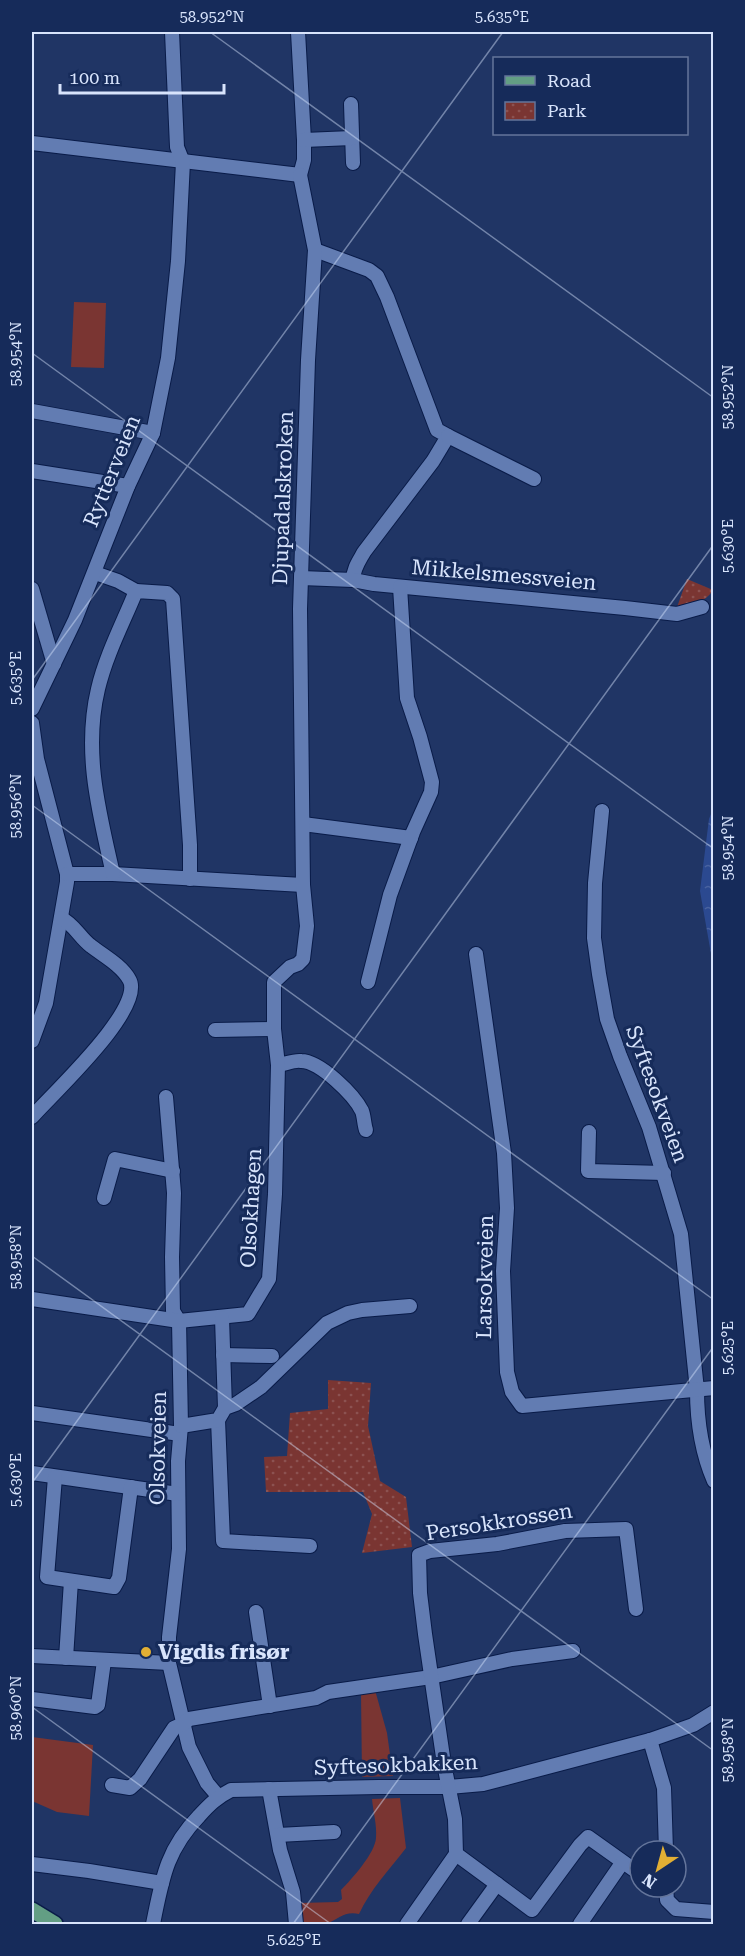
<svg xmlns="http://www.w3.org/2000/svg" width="745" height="1956" font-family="'Roboto Serif',serif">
  <defs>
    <pattern id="park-dots" width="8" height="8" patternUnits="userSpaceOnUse" patternTransform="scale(1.5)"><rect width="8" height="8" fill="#7a3532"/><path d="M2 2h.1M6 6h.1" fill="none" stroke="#8c5251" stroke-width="1.8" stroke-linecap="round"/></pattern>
    <pattern id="water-ripples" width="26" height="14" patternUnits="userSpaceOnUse" patternTransform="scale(1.5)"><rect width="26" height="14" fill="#2b4990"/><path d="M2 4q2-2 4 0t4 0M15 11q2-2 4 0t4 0" fill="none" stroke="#4963a0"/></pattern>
  </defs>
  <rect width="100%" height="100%" fill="#203565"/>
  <g fill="#7a3532">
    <path d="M 74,302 L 106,303 L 104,368 L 71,367 Z"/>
    <path d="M 375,1690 L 387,1733 L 393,1776 L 362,1777 L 361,1693 Z"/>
    <path d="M 32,1737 L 93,1745 L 89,1816 L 57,1812 L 32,1801 Z"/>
    <path d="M 400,1798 L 406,1848 C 389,1870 370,1890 359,1914 C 344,1911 339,1919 326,1924 C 320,1927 308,1924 301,1924 L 299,1903 L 338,1902 L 342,1899 L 341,1890 C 352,1879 375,1853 376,1838 C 377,1825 373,1811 372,1799 Z"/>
  </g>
  <g fill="url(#park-dots)">
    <path d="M 687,579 L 713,590 C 706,602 690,607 676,610 Z"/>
    <path d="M 328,1380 L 371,1383 L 368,1426 L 380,1481 L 406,1497 L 412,1547 L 362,1553 L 372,1514 L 363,1492 L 266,1492 L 264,1457 L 287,1456 L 290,1413 L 328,1409 Z"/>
  </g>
  <path fill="url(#water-ripples)" d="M 713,809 L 714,809 L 713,965 L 700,891 L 709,819 Z"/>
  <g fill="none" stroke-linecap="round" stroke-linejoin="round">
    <defs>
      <g id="minor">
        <path d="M 298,32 L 304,140 L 304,160 L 300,175"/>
        <path d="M 351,104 L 353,163"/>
        <path d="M 304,140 L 352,138"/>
        <path d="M 32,143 L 300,175"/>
        <path d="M 315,250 L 369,270 L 377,276 L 387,297 L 437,430 L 448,436 L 433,461 L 364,552 C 359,561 353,569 353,580"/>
        <path d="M 32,411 L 153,433"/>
        <path d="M 448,436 L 534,479"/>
        <path d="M 32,471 L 128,486"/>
        <path d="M 95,573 L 118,581 L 136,591"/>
        <path d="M 301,578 L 353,580 L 374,584 L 625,608 L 677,614 L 702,607"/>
        <path d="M 32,589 L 54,664"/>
        <path d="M 32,709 L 75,620 L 128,486 L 153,433 L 168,358 L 178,261 L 183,162 L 177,147 L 172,32"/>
        <path d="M 32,723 L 37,759 L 67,874 L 67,882 L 46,1003 L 32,1041"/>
        <path d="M 602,811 L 595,883 L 594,938 L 599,974 L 607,1019 L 620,1056 L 649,1127 L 681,1234 L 697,1390 C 697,1422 701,1451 714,1481"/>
        <path d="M 303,824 L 411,838"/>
        <path d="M 67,874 L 113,874 L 303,885"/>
        <path d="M 113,874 C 99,812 83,752 98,689 C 106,655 123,623 136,591 L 167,593 L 173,599 L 190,845 L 190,879"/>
        <path d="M 476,954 L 504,1153 L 507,1208 L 503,1271 L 507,1372 L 512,1392 L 522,1406 L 714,1388"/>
        <path d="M 368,982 L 390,895 L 413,832 L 431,792 L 432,782 L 420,737 L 407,698 L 400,587"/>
        <path d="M 215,1030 L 274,1029"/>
        <path d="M 278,1065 C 285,1064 294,1060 301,1061 C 320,1061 354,1095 362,1111 C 364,1116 364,1124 366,1130"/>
        <path d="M 166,1097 L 174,1193 L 172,1257 L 173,1311 L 179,1321 L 181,1426 L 178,1461 L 179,1549 L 169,1637 L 169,1663 L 189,1747 L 207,1783 L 218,1796"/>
        <path d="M 32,1117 C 51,1095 147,1007 129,979 C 121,965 104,956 91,946 C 80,938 74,924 61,918"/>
        <path d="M 589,1132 L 588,1171 L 664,1173"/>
        <path d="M 104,1198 L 115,1159 L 173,1171"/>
        <path d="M 32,1299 L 179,1321 L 248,1314 L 269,1279 L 275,1194 L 278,1065 L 274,1029 L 274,982 L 290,967 L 298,964 L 303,959 L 307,926 L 303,885 L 300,609 L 308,360 L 315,250 L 300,175"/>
        <path d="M 222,1318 L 225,1408"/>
        <path d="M 223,1355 L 272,1356"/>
        <path d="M 32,1413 L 180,1434"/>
        <path d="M 218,1420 L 223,1541 L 310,1546"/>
        <path d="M 181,1426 L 218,1420 L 225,1408 L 236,1404 L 261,1387 L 327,1323 L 348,1313 L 362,1310 L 410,1306"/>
        <path d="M 32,1473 L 178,1494"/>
        <path d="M 55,1477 L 47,1577 L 114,1587 L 119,1578 L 131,1487"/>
        <path d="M 256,1612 L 270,1706"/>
        <path d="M 32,1656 L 169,1663"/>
        <path d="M 66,1658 L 71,1581"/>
        <path d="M 32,1699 L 95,1707 L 98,1705 L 104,1661"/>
        <path d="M 650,1740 L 664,1788 L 666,1851"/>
        <path d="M 112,1785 L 130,1788 L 140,1779 L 174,1728 L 183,1724 L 189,1719 L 316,1698 L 328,1692 L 431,1677 L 512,1659 L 573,1651"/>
        <path d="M 269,1789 L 280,1850 L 293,1892 L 296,1924"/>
        <path d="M 278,1835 L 334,1832"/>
        <path d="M 456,1854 L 532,1910 L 580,1845 L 588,1837 L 640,1874"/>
        <path d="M 32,1864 L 89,1871 L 162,1883"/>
        <path d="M 666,1887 L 667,1900 L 676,1909 L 714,1912"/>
        <path d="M 153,1924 C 162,1880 166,1850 199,1816 C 209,1805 217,1797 231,1790 L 378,1787 L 449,1787 L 483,1784 L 650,1740 L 693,1725 L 714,1712"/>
        <path d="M 407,1924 L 456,1854 L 455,1819 L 444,1764 L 425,1634 L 420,1593 L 419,1555 L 430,1551 L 497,1544 L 565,1531 L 626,1529 L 636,1609"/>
        <path d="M 468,1924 L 497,1884"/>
        <path d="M 580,1924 L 622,1863"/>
      </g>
      <path id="major" d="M 32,1910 L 55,1924"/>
    </defs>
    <use href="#minor" stroke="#091b48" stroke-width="16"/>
    <use href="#major" stroke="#091b48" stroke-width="18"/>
    <use href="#minor" stroke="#627cb2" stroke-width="14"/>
    <use href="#major" stroke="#639e84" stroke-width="15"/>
  </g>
  <path fill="none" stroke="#d8e4fc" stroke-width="1.5" stroke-opacity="0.45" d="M 210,32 L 714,398M 32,353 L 714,849M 32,680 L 503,32M 32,805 L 714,1300M 32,1256 L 714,1751M 32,1483 L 714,544M 32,1707 L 331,1924M 293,1924 L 714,1346"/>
  <circle fill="#e2af34" stroke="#162b5a" stroke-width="2" cx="146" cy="1652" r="6"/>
  <g text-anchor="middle" stroke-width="6" stroke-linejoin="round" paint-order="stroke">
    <g font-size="21" fill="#d8e4fc" stroke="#162b5a">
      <text transform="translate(112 471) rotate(-68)" y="7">Rytterveien</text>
      <text transform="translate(283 498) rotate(-88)" y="7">Djupadalskroken</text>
      <text transform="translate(504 575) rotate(5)" y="7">Mikkelsmessveien</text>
      <text transform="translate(657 1094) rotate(70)" y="7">Syftesokveien</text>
      <text transform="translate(251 1208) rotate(-87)" y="7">Olsokhagen</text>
      <text transform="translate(485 1277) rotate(-89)" y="7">Larsokveien</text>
      <text transform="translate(158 1448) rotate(-89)" y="7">Olsokveien</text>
      <text transform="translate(499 1522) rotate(-9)" y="7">Persokkrossen</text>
      <text transform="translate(396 1765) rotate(-2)" y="7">Syftesokbakken</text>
    </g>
    <g font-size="21" font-weight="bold" fill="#d8e4fc" stroke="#162b5a" text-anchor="start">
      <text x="158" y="1659">Vigdis frisør</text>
    </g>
  </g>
  <rect width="745" height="1956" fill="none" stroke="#162b5a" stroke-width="66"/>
  <rect x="493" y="57" width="195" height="78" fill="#162b5a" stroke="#64759b" stroke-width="1.5"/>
  <rect x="505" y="76" width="30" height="9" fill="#639e84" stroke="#64759b" stroke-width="1.5"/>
  <text x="547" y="87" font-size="18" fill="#d8e4fc">Road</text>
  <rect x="505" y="102" width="30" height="18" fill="url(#park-dots)" stroke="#64759b" stroke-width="1.5"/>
  <text x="547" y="117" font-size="18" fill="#d8e4fc">Park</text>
  <g transform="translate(658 1869) rotate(216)"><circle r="28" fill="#162b5a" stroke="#64759b" stroke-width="1.5"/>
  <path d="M0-4.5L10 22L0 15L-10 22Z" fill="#e2af34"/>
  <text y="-9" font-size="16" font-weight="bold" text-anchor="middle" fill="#d8e4fc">N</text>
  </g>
  <path d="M60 84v9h164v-9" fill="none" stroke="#d8e4fc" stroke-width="3"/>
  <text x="69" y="84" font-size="18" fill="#d8e4fc" stroke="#162b5a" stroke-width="4.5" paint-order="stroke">100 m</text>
  <rect x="33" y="33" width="679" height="1890" fill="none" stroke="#d8e4fc" stroke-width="2"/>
  <g font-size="15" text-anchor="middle" fill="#d8e4fc">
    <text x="212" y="22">58.952°N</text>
    <text x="502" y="22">5.635°E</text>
    <text transform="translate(16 354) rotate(-90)" y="5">58.954°N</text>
    <text transform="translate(728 397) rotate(-90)" y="5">58.952°N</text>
    <text transform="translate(728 546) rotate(-90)" y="5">5.630°E</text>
    <text transform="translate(16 678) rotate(-90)" y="5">5.635°E</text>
    <text transform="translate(16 806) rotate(-90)" y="5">58.956°N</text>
    <text transform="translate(728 848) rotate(-90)" y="5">58.954°N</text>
    <text transform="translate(16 1257) rotate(-90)" y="5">58.958°N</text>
    <text transform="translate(728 1348) rotate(-90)" y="5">5.625°E</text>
    <text transform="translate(16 1480) rotate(-90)" y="5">5.630°E</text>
    <text transform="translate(16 1708) rotate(-90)" y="5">58.960°N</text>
    <text transform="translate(728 1750) rotate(-90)" y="5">58.958°N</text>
    <text x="294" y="1945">5.625°E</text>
  </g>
</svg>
